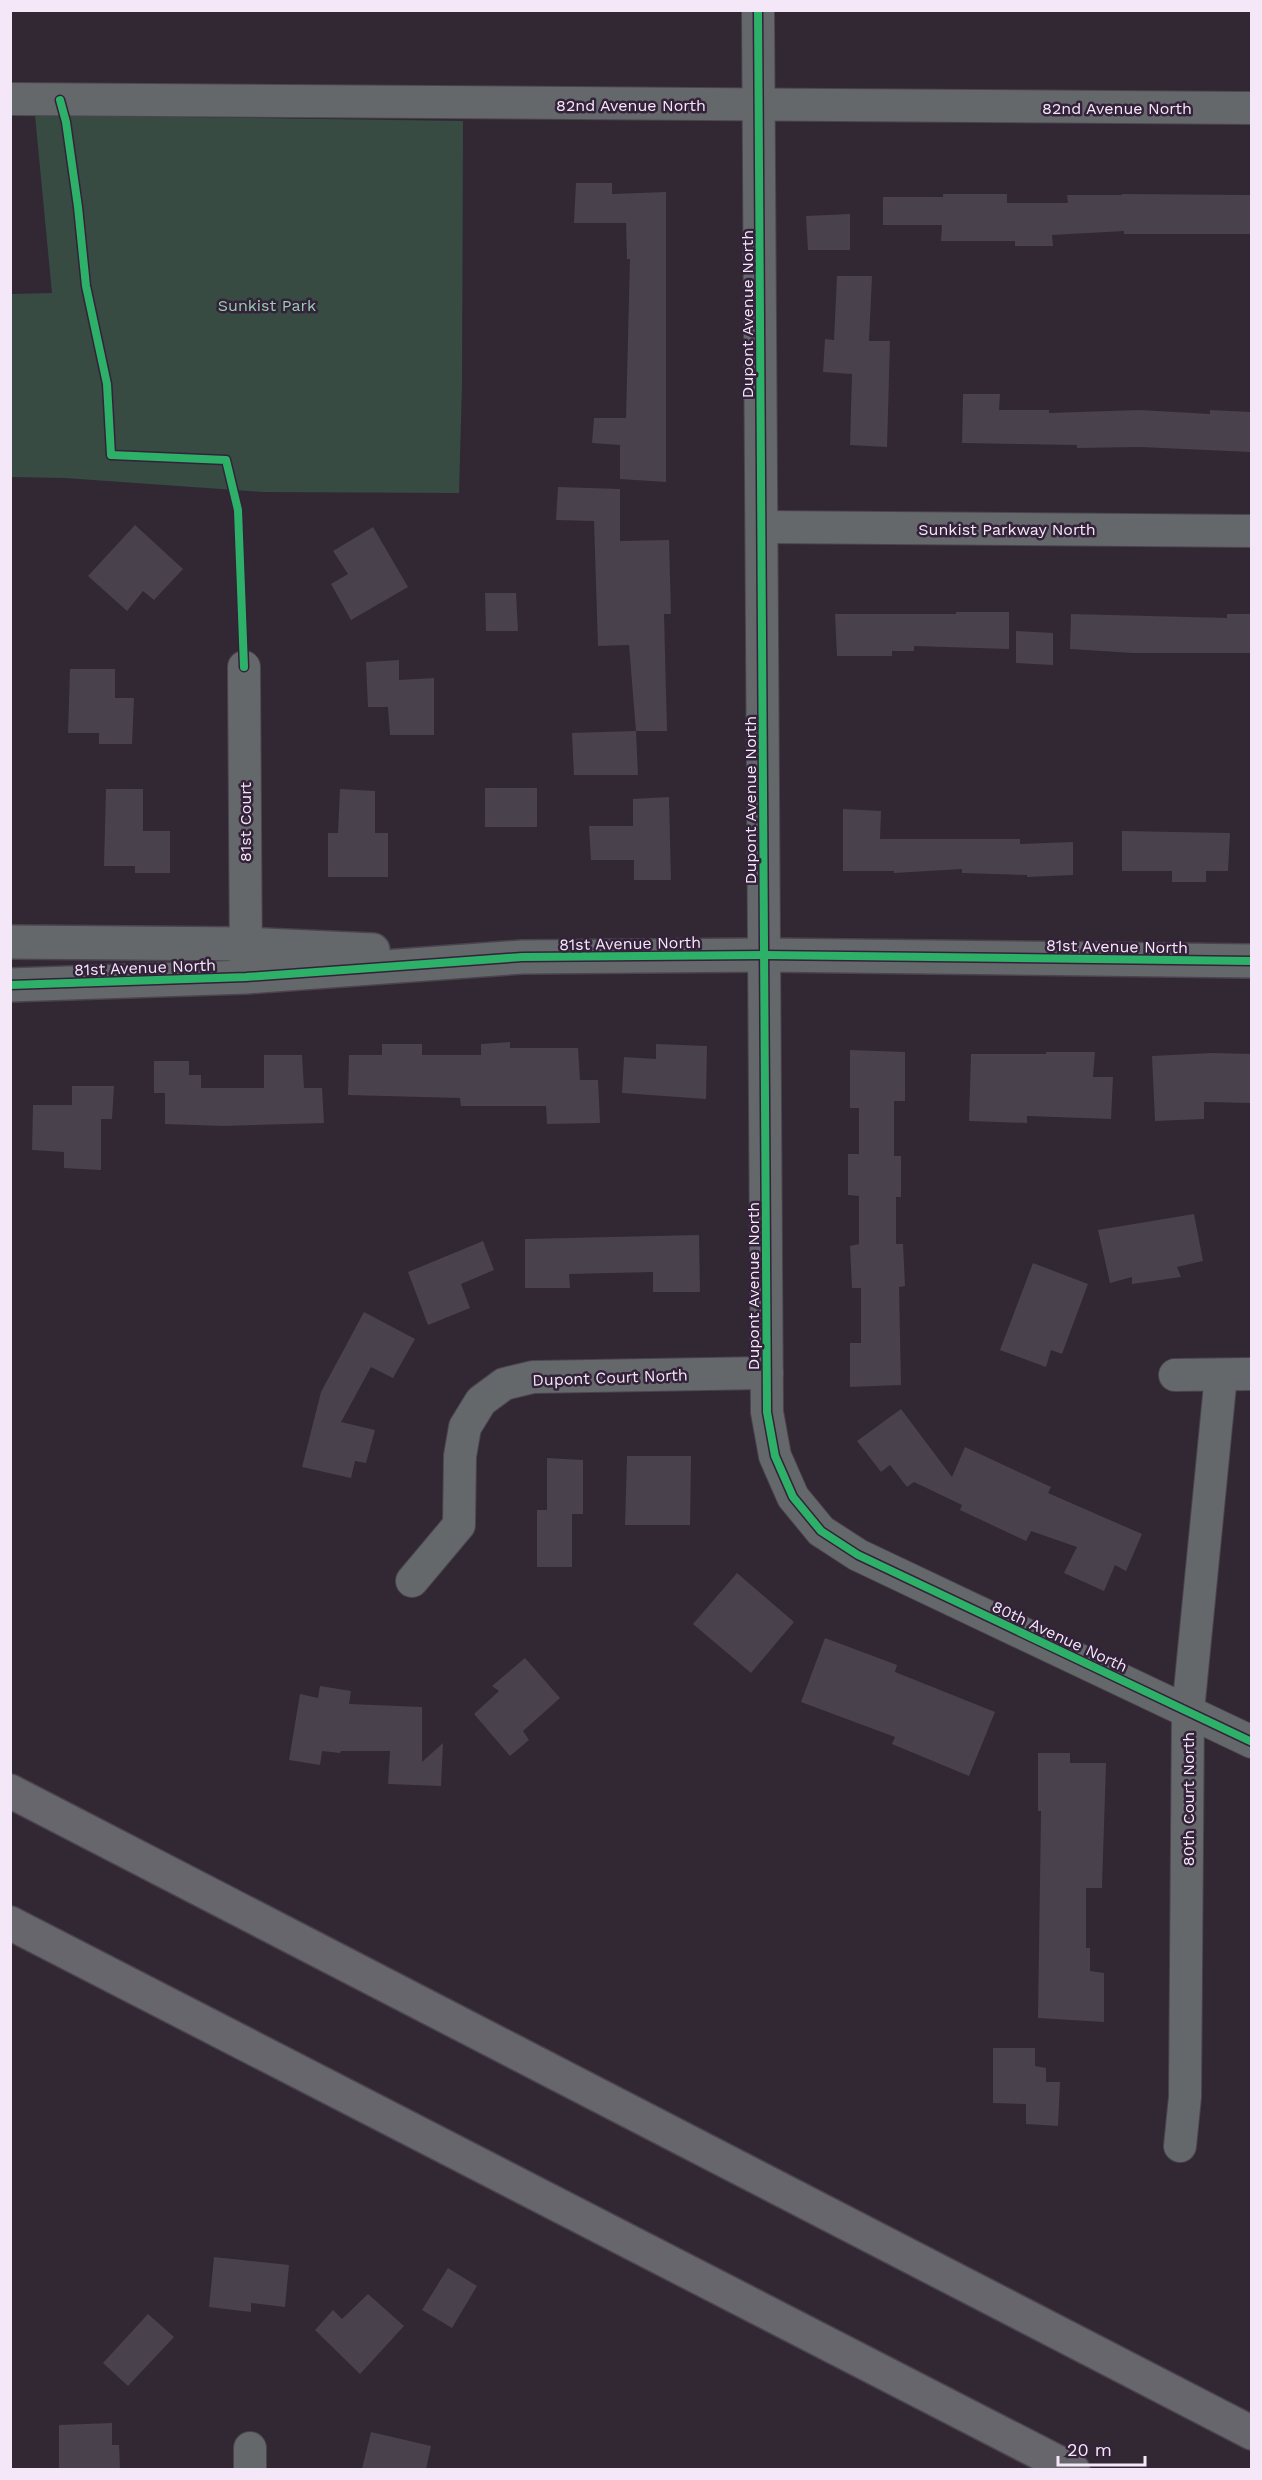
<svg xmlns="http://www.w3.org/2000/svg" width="1262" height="2480" font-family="'Work Sans',sans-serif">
  <rect width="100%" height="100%" fill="#312834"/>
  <path fill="#374b42" d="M 35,115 L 463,121 L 462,384 L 459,493 L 263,492 L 65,478 L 11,477 L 11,294 L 52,293 Z"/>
  <g fill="#49414b">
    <path d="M 576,183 L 612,183 L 612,194 L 666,192 L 666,482 L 620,479 L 620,445 L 592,443 L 594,418 L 626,418 L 630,259 L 627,259 L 626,223 L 574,223 Z"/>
    <path d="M 943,194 L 1007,194 L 1007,203 L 1068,203 L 1067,195 L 1122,195 L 1122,194 L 1251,195 L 1251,234 L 1124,234 L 1124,231 L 1052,235 L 1053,246 L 1015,246 L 1015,241 L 941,241 L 942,225 L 883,225 L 883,197 L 943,197 Z"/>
    <path d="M 850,214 L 850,250 L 808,250 L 806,216 Z"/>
    <path d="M 837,276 L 872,276 L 869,341 L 890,341 L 887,447 L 850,445 L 852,374 L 823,372 L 825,339 L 834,340 Z"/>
    <path d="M 963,394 L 1000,394 L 999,410 L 1049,410 L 1049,413 L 1140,410 L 1210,414 L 1210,410 L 1251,412 L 1251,452 L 1140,447 L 1077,448 L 1077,445 L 962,443 Z"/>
    <path d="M 558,487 L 620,489 L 620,541 L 669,540 L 671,614 L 664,614 L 667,731 L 636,731 L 629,645 L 598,646 L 594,521 L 556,520 Z"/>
    <path d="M 135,525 L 183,569 L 154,600 L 143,591 L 127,611 L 88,576 Z"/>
    <path d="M 373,527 L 408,587 L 351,620 L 331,584 L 348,574 L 333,551 Z"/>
    <path d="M 485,593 L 516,593 L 518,631 L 486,631 Z"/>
    <path d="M 956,612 L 1009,612 L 1009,649 L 914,646 L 914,651 L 892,651 L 892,656 L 837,656 L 835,614 L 956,614 Z"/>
    <path d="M 1071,614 L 1227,618 L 1227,614 L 1251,614 L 1251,653 L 1133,653 L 1070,649 Z"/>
    <path d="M 1016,631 L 1053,633 L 1053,665 L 1016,663 Z"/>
    <path d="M 399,660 L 399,680 L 434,678 L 434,735 L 390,735 L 388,707 L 368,707 L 366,662 Z"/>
    <path d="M 70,669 L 115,669 L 115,698 L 134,698 L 132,744 L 99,744 L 99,733 L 68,733 Z"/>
    <path d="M 636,731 L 638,775 L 574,775 L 572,733 Z"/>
    <rect x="485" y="788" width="52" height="39"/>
    <path d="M 106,789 L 143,789 L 143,831 L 170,831 L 170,873 L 135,873 L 135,866 L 104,866 Z"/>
    <path d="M 340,789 L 375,791 L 375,833 L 388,833 L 388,877 L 328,877 L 328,833 L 338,833 Z"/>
    <path d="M 669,797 L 671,880 L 634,880 L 634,860 L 591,860 L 589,826 L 633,826 L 633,799 Z"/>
    <path d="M 843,809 L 881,811 L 880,839 L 1020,839 L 1020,844 L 1073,842 L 1073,875 L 1027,877 L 1027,875 L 962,873 L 962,869 L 894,873 L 894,871 L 843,871 Z"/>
    <path d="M 1122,831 L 1230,833 L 1228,871 L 1206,871 L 1206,882 L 1172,882 L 1172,871 L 1122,871 Z"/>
    <path d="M 510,1042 L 510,1048 L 578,1048 L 580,1080 L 598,1080 L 600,1123 L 547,1124 L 546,1106 L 461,1106 L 460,1098 L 348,1095 L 349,1055 L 382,1055 L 382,1044 L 422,1044 L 422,1055 L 481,1055 L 481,1044 Z"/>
    <path d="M 656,1044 L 707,1046 L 706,1099 L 622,1093 L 624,1057 L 656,1059 Z"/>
    <path d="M 850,1050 L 905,1052 L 905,1101 L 894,1101 L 894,1156 L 901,1156 L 901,1197 L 896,1197 L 896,1244 L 903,1244 L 905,1286 L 899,1287 L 901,1385 L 850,1387 L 850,1343 L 861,1343 L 861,1288 L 852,1288 L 850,1246 L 859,1244 L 859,1196 L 848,1195 L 848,1154 L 859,1154 L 859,1108 L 850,1108 Z"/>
    <path d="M 1046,1052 L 1095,1052 L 1093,1077 L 1113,1077 L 1111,1119 L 1027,1116 L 1027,1123 L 969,1121 L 971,1054 L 1046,1054 Z"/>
    <path d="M 1213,1053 L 1251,1054 L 1251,1103 L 1204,1102 L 1204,1119 L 1155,1121 L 1152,1056 Z"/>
    <path d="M 264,1055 L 302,1055 L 304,1088 L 322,1088 L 324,1123 L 223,1126 L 165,1124 L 165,1093 L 154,1093 L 154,1061 L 189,1061 L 189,1075 L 201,1075 L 201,1088 L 264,1088 Z"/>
    <path d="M 72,1086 L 114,1086 L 112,1119 L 101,1119 L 101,1170 L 64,1168 L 64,1152 L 32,1150 L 33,1105 L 72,1105 Z"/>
    <path d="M 1194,1214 L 1203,1261 L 1177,1267 L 1181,1277 L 1132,1284 L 1132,1277 L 1110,1283 L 1098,1230 Z"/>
    <path d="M 699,1235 L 700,1292 L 653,1292 L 653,1272 L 569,1274 L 570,1288 L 525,1288 L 525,1239 Z"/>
    <path d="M 483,1241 L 494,1270 L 461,1284 L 470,1308 L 428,1325 L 408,1272 Z"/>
    <path d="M 1033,1263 L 1088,1284 L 1062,1354 L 1051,1350 L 1046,1367 L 1000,1350 Z"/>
    <path d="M 364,1312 L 415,1339 L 393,1378 L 371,1367 L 341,1422 L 375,1430 L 366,1463 L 355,1461 L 351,1478 L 302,1467 L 321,1392 Z"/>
    <path d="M 901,1409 L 952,1477 L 965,1447 L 1051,1487 L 1048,1493 L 1142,1534 L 1126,1571 L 1115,1565 L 1104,1591 L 1064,1573 L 1077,1547 L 1031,1531 L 1026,1541 L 960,1510 L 962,1505 L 914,1482 L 907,1487 L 890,1465 L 881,1472 L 857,1441 Z"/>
    <path d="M 627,1456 L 691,1456 L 690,1525 L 625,1525 Z"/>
    <path d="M 547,1458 L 583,1460 L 583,1514 L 572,1514 L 572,1567 L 537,1567 L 537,1510 L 547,1510 Z"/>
    <path d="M 737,1573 L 794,1622 L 751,1673 L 693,1624 Z"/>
    <path d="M 825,1638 L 897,1665 L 895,1672 L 995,1712 L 969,1776 L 892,1744 L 895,1737 L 801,1702 Z"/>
    <path d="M 525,1658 L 560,1698 L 523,1731 L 529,1740 L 510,1756 L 474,1714 L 499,1691 L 492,1686 Z"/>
    <path d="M 320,1686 L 351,1691 L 349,1704 L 422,1707 L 422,1762 L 443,1743 L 441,1786 L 388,1784 L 390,1751 L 341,1751 L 340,1753 L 322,1751 L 320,1765 L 289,1760 L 300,1694 L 318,1698 Z"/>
    <path d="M 1038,1753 L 1070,1753 L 1070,1763 L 1106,1763 L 1102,1888 L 1086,1888 L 1086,1948 L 1090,1948 L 1090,1971 L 1104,1973 L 1104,2022 L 1038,2018 L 1041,1811 L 1038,1811 Z"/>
    <path d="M 993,2048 L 1035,2048 L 1035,2066 L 1046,2068 L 1046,2082 L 1060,2082 L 1058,2126 L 1026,2124 L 1026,2104 L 993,2103 Z"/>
    <path d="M 214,2257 L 289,2265 L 285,2307 L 251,2303 L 251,2312 L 209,2307 Z"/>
    <path d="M 448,2268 L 477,2286 L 452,2328 L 422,2310 Z"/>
    <path d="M 368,2294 L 404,2326 L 360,2374 L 315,2330 L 333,2310 L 342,2319 Z"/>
    <path d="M 148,2314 L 174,2337 L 128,2386 L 103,2363 Z"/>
    <path d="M 112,2423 L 112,2445 L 119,2445 L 120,2469 L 59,2469 L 59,2425 Z"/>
    <path d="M 371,2432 L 431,2446 L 426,2469 L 362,2469 Z"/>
  </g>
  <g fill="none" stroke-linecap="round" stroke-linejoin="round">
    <defs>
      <g id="minor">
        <path d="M 758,10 L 767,1412 L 775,1456 L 793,1497 L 821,1531 L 858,1555 L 1252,1742"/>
        <path d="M 10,99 L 1252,108"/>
        <path d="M 762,527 L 1252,531"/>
        <path d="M 244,667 L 246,970"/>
        <path d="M 1175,1375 L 1252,1374"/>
        <path d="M 412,1581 L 459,1525 L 460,1456 L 465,1427 L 481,1401 L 504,1384 L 533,1377 L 767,1373"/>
        <path d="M 1180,2146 L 1185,2097 L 1188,1711 L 1221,1375"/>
        <path d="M 250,2448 L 250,2470"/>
      </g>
      <g id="tertiary">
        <path d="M 10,942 L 245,944 L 373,950"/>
        <path d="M 10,985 L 246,977 L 522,957 L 764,955 L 1252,961"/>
      </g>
      <g id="trunk">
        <path d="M 10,1791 L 1252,2433"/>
        <path d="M 10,1923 L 1073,2470"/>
      </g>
    </defs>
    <use href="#minor" stroke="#4b444f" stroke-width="34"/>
    <use href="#tertiary" stroke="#4b444f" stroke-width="36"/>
    <use href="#trunk" stroke="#4b444f" stroke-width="36"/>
    <use href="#minor" stroke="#65686b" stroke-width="32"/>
    <use href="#tertiary" stroke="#65686b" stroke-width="33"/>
    <use href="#trunk" stroke="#66666c" stroke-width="33"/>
    <defs>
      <g id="cycleway">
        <path d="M 758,10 L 767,1412 L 775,1456 L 793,1497 L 821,1531 L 858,1555 L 1252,1742"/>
        <path d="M 60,100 L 66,122 L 78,207 L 86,286 L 107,384 L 111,455 L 226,460 L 238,510 L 244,667"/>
        <path d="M 10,985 L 246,977 L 522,957 L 764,955 L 1252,961"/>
      </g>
    </defs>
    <use href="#cycleway" stroke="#34223a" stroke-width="11"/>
    <use href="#cycleway" stroke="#2db169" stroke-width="8"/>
  </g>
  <g text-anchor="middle" stroke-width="5" stroke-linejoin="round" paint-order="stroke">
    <g font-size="16" fill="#f4e8f8" stroke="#34223a">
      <text x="631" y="111">82nd Avenue North</text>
      <text x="1117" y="114">82nd Avenue North</text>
      <text transform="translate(747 314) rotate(-90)" y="6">Dupont Avenue North</text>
      <text x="1007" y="535">Sunkist Parkway North</text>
      <text transform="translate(750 800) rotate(-90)" y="6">Dupont Avenue North</text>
      <text transform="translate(245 822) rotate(-90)" y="6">81st Court</text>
      <text transform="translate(630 943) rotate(-1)" y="6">81st Avenue North</text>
      <text transform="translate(1117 946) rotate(1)" y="6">81st Avenue North</text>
      <text transform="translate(145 967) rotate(-2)" y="6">81st Avenue North</text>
      <text transform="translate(753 1286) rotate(-90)" y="6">Dupont Avenue North</text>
      <text transform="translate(610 1377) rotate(-2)" y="6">Dupont Court North</text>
      <text transform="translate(1060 1636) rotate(25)" y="6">80th Avenue North</text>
      <text transform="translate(1188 1799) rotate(-90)" y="6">80th Court North</text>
    </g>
    <g font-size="16" fill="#96cfb1" stroke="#34223a">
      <text x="267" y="311">Sunkist Park</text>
    </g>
  </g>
  <rect width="1262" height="2480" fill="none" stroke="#f4e8f8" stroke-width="24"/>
  <path d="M1058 2456v9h87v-9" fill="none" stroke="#f4e8f8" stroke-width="3"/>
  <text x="1067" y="2456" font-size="18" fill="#f4e8f8" stroke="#34223a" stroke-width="4.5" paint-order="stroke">20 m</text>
</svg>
